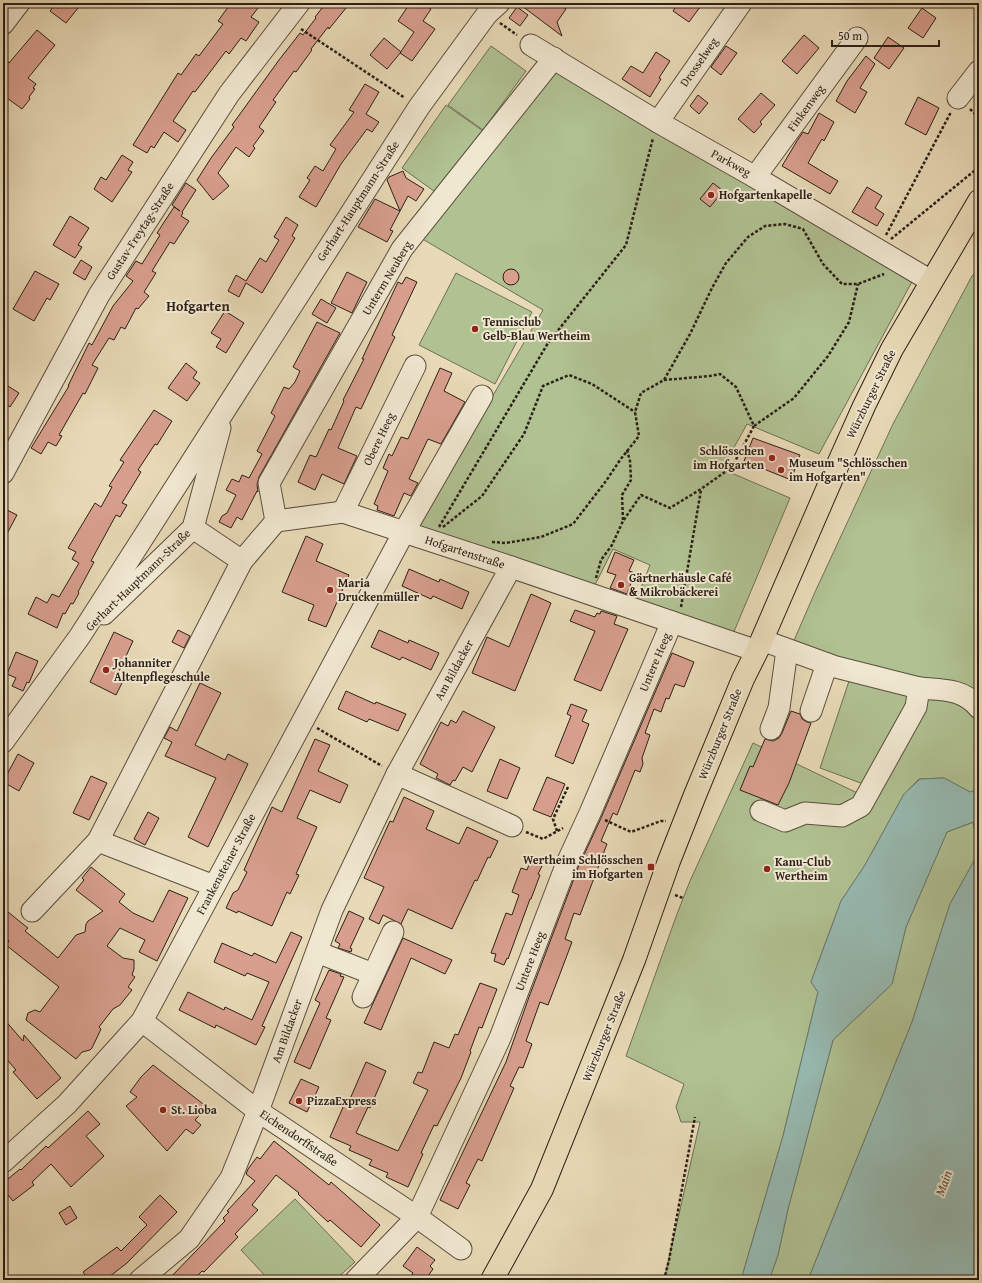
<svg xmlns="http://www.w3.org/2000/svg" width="982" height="1283" font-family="'Gentium Book Plus',serif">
  <rect width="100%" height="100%" fill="#e8dab7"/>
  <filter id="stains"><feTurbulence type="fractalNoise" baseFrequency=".005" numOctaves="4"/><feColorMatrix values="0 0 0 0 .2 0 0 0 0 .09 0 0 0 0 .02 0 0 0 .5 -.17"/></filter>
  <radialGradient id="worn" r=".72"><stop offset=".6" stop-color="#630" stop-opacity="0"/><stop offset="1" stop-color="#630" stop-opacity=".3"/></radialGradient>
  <g fill="#b0c192" stroke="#6e7054">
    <path d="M 491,46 L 526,71 L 483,130 L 448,105 Z"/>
    <path d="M 554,58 L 914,278 L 819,454 L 747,424 L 722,469 L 790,498 L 733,634 L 635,603 L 650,565 L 613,549 L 595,585 L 410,527 L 495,392 L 543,310 L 414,234 Z"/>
    <path d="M 446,105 L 483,131 L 438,194 L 402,168 Z"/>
    <path d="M 979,269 L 979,789 L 970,792 L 944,778 L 919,779 L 904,794 L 865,865 L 841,901 L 811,982 L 818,992 L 783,1136 L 741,1280 L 664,1280 L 700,1122 L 681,1122 L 676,1107 L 684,1084 L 626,1056 L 677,914 L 690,881 L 753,743 L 872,800 L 877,789 L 820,768 L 854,666 L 792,645 L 815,592 L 893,424 L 972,276 Z"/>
    <path d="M 456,273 L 532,312 L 495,384 L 419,345 Z"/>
    <path d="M 974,822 L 979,852 L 950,904 L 912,1022 L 808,1280 L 769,1280 L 778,1255 L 788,1209 L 833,1040 L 892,984 L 906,927 L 947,832 Z"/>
    <path d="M 295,1199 L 355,1262 L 335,1280 L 269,1280 L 241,1250 Z"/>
  </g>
  <path fill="#97bab1" stroke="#6c7c73" d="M 944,778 L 970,792 L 979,789 L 979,1280 L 808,1280 L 912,1022 L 950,904 L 979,852 L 973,822 L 947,832 L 906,927 L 892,984 L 833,1040 L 788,1209 L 778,1255 L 769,1280 L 741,1280 L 783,1136 L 818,992 L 811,982 L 841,901 L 865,865 L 904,794 L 920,779 Z"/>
  <g fill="#d89f8e" stroke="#2c1f17">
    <path d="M 56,3 L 82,3 L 66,23 L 50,11 Z"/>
    <path d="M 231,3 L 251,3 L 258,8 L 251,17 L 259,22 L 246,41 L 241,38 L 229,54 L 226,51 L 195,92 L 193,91 L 173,121 L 186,130 L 178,142 L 164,132 L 154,148 L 151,146 L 147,153 L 133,145 L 178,73 L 181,75 L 196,54 L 199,56 L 223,24 L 218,21 Z"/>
    <path d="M 326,3 L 350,3 L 329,29 L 328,27 L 311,49 L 312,50 L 296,72 L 294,71 L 273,100 L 276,102 L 259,127 L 264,131 L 253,146 L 255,148 L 249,157 L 236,147 L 218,173 L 229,186 L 213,200 L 197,180 L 211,158 L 234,127 L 232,125 L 279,60 L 300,33 L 303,35 L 316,18 L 315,17 Z"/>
    <path d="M 410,3 L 423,3 L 431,9 L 423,21 L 435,29 L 412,61 L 400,53 L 414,32 L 398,21 Z"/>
    <path d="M 518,3 L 558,3 L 566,9 L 557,22 L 562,36 Z"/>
    <path d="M 678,3 L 703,3 L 689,22 L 673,11 Z"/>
    <path d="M 517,7 L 528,15 L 520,26 L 509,18 Z"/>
    <path d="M 922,8 L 936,18 L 923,38 L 908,28 Z"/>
    <path d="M 37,30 L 55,45 L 28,78 L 36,84 L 33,88 L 35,89 L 29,97 L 30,99 L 22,109 L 3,95 L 3,86 L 8,81 L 3,77 L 3,58 L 9,63 Z"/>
    <path d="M 804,35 L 819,48 L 797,74 L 782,61 Z"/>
    <path d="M 888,37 L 904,48 L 889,69 L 874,58 Z"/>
    <path d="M 384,38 L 401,52 L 387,69 L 370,55 Z"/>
    <path d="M 726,46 L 737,53 L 721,75 L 711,67 Z"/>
    <path d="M 656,52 L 670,61 L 659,78 L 661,79 L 650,97 L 622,79 L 631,66 L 643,73 Z"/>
    <path d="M 866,56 L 875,64 L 860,88 L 867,92 L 855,113 L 836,101 L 847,81 Z"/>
    <path d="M 365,84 L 379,92 L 366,114 L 379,122 L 372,132 L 367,129 L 341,164 L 316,207 L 299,197 L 310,180 L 307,178 L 315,166 L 323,171 L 336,149 L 330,145 L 354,112 L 349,110 Z"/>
    <path d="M 761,93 L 775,105 L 760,122 L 762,124 L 754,133 L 738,119 Z"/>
    <path d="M 698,95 L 708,103 L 699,114 L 690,106 Z"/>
    <path d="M 918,97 L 939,108 L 926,135 L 905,124 Z"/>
    <path d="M 819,113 L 834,122 L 824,141 L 822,139 L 808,163 L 838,181 L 830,194 L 782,166 L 797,141 L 803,132 L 808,134 Z"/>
    <path d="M 122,155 L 133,162 L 128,170 L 132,172 L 112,202 L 94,189 L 101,177 L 106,180 Z"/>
    <path d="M 403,171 L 406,178 L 424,189 L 416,201 L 408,196 L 400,211 L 387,180 L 389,177 Z"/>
    <path d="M 186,183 L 196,190 L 182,212 L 183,213 L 181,216 L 189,221 L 174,244 L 170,242 L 152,271 L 156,273 L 144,292 L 149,296 L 138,309 L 136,308 L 125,329 L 121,327 L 114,340 L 109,338 L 92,365 L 98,368 L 85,394 L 83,393 L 59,435 L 62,436 L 56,446 L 48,442 L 41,454 L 31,448 L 69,386 L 68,386 L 89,343 L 92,345 L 113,306 L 133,281 L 126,276 L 136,261 L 142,264 L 160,235 L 157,233 L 174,207 L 180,211 L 172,205 Z"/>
    <path d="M 713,183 L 723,191 L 710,207 L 700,199 Z"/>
    <path d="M 867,187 L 882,196 L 875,208 L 884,214 L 877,226 L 852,212 Z"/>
    <path d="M 375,199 L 400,211 L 390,230 L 393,231 L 387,242 L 358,227 Z"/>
    <path d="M 70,216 L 89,228 L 78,245 L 82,247 L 75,258 L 53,245 Z"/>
    <path d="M 286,217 L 298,225 L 292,236 L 295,238 L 262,293 L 246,283 L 239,297 L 228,291 L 236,275 L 246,281 L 260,258 L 266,262 L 279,240 L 274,237 Z"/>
    <path d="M 81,260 L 92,267 L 85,280 L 73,273 Z"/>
    <circle cx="511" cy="277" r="8"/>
    <path d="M 35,271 L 59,284 L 50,300 L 47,298 L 34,321 L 13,309 Z"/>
    <path d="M 347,272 L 367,282 L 352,313 L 331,303 Z"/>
    <path d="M 406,277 L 417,282 L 392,335 L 395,337 L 390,347 L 361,409 L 356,407 L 338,448 L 357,456 L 344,484 L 322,474 L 315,490 L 298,482 L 310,455 L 316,457 L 329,429 L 331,430 L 344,401 L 343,400 L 364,359 L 362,359 L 398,282 L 402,284 Z"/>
    <path d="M 321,299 L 336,308 L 327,323 L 312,314 Z"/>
    <path d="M 225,311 L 244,323 L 226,353 L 216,347 L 221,339 L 211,333 Z"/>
    <path d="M 317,322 L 340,333 L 259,477 L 257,485 L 258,492 L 257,491 L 242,520 L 237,517 L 231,528 L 219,522 L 222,516 L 227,513 L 236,495 L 226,490 L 232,479 L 239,482 L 242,475 L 249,478 L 262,454 L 257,451 L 275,416 L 271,413 L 284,387 L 289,389 L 295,382 L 300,371 L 293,367 Z"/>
    <path d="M 186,363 L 197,372 L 193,378 L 200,383 L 187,401 L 168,388 Z"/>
    <path d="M 440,368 L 452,373 L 444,391 L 465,402 L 441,444 L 428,439 L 409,479 L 418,483 L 411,496 L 404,493 L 394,516 L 377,510 L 378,506 L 374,504 L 388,471 L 383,468 L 389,454 L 392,456 L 401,437 L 408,439 Z"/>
    <path d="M 3,383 L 19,393 L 10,407 L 3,402 Z"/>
    <path d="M 154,410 L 172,421 L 157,445 L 155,444 L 138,470 L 141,472 L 122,503 L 127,505 L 120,517 L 116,515 L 91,561 L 94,562 L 78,592 L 79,593 L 73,604 L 71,603 L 65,614 L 63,613 L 57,628 L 28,614 L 36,597 L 47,603 L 52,594 L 59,597 L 79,563 L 72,559 L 76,552 L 68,548 L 95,503 L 101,507 L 112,487 L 109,486 L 124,462 L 120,460 Z"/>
    <path d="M 753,438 L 800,455 L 791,480 L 744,461 Z"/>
    <path d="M 3,508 L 17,515 L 3,541 Z"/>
    <path d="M 306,536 L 323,544 L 316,561 L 349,575 L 326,627 L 308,620 L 314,605 L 282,592 Z"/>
    <path d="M 615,552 L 634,560 L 629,571 L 635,573 L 627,594 L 610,588 L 616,575 L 607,572 Z"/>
    <path d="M 409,569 L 439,582 L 440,579 L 469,592 L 462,609 L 433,596 L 431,599 L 402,586 Z"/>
    <path d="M 531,594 L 551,603 L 515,691 L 472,673 L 487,637 L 509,647 Z"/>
    <path d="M 575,610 L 595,617 L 597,613 L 600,614 L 601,611 L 617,616 L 614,624 L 628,629 L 601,691 L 574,680 L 595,631 L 570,621 Z"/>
    <path d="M 178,630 L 190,636 L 184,648 L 172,642 Z"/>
    <path d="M 379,630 L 408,643 L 409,640 L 439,653 L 431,670 L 402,657 L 400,660 L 371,647 Z"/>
    <path d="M 114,632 L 133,641 L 115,680 L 122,683 L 116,695 L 90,682 Z"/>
    <path d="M 16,652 L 38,661 L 29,683 L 27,682 L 23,691 L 12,686 L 16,678 L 7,674 Z"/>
    <path d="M 672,653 L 694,662 L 684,687 L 675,684 L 669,699 L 666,698 L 661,712 L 654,709 L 645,733 L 650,735 L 642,758 L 643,764 L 640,772 L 635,770 L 617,815 L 613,813 L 601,841 L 607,844 L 580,915 L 574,913 L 565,939 L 572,942 L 558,979 L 548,1005 L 540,1002 L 526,1041 L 532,1044 L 523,1068 L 519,1067 L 510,1086 L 514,1088 L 482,1161 L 478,1159 L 466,1183 L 470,1185 L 458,1209 L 440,1200 L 506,1062 L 529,997 L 578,868 L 601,818 Z"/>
    <path d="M 200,683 L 221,693 L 195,745 L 225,760 L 228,754 L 248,764 L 208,847 L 188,837 L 216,778 L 165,756 L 172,742 L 164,738 L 170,727 L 177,731 Z"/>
    <path d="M 346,691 L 375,704 L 376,702 L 406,714 L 398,731 L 369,719 L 367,722 L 338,709 Z"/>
    <path d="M 571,704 L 587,710 L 582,721 L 589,724 L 573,764 L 555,756 L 571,716 L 567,714 Z"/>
    <path d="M 463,711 L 495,727 L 472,772 L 463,767 L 455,781 L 453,780 L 450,785 L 436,778 L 438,774 L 420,764 L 441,722 L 448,726 L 451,720 L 456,723 Z"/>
    <path d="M 791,711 L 800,714 L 802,719 L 807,722 L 811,723 L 789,783 L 778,805 L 740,790 L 750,766 L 753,767 L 765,739 L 773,741 L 779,738 L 782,733 Z"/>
    <path d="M 315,739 L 330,745 L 318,771 L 348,785 L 340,803 L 310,790 L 297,818 L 317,827 L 296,874 L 299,875 L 290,894 L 287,892 L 272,926 L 238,911 L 237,913 L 226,908 L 233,893 L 238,890 L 247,872 L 244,870 L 272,807 L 282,812 Z"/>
    <path d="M 18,754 L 34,763 L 19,791 L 3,782 Z"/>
    <path d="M 500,759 L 520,768 L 507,799 L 487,791 Z"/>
    <path d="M 91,776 L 107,783 L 89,820 L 73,813 Z"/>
    <path d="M 547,777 L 565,784 L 551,817 L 533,810 Z"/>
    <path d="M 404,797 L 434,811 L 426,829 L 459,844 L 467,827 L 498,841 L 490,858 L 488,857 L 477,881 L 475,880 L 452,929 L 408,909 L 401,924 L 383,915 L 379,924 L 369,919 L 384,887 L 364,878 L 390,821 L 393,822 Z"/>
    <path d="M 148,812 L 159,818 L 145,845 L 134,839 Z"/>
    <path d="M 530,862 L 542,866 L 538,874 L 540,875 L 531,899 L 530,899 L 508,959 L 507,958 L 504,965 L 494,961 L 496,954 L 491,953 L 506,913 L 512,915 L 519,895 L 512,892 L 521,868 L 527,870 Z"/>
    <path d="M 91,867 L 125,894 L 119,902 L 133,913 L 153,922 L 169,890 L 188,898 L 157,961 L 139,952 L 145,940 L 120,928 L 107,946 L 123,958 L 134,960 L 134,969 L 132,975 L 135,977 L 128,987 L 132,990 L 120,1005 L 113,1009 L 99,1027 L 101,1029 L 92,1048 L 90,1050 L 82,1052 L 76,1059 L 26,1020 L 28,1013 L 35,1010 L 40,1012 L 59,987 L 6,945 L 9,941 L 3,936 L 3,908 L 28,928 L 25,931 L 58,958 L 76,935 L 85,932 L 86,924 L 88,921 L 103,911 L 76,890 L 84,880 L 82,878 Z"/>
    <path d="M 349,911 L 364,918 L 350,948 L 352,949 L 351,952 L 338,948 L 340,944 L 335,941 Z"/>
    <path d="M 291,932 L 302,937 L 262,1026 L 265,1027 L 256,1045 L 216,1025 L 215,1028 L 179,1010 L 188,992 L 224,1010 L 225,1007 L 252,1020 L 269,982 L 247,973 L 245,976 L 214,962 L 222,943 L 252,956 L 254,953 L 276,963 Z"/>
    <path d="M 403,938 L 452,960 L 445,974 L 411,958 L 381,1030 L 364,1023 Z"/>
    <path d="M 329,970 L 341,974 L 340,976 L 344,977 L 326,1018 L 331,1020 L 310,1069 L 294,1062 L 320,1003 L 315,1000 Z"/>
    <path d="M 480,983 L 497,989 L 482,1028 L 479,1027 L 470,1051 L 471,1052 L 461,1078 L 437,1126 L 434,1125 L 421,1153 L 423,1154 L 408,1187 L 386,1177 L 388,1173 L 369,1165 L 372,1160 L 349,1150 L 351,1146 L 330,1137 L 347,1098 L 350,1099 L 366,1062 L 386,1071 L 370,1108 L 368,1107 L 356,1133 L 398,1151 L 428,1090 L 413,1083 L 418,1072 L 422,1073 L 434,1042 L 449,1048 L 455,1034 L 458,1035 Z"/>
    <path d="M 3,1018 L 23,1041 L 24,1035 L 61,1078 L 37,1099 L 13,1072 L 16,1070 L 3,1055 Z"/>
    <path d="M 153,1065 L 207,1107 L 195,1120 L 201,1125 L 193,1134 L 186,1129 L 167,1151 L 126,1106 L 137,1097 L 130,1092 L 141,1077 Z"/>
    <path d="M 301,1079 L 319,1087 L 307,1112 L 289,1103 Z"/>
    <path d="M 88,1111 L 100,1124 L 86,1136 L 104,1156 L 71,1187 L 51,1164 L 32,1182 L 34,1185 L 13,1201 L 8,1195 L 3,1199 L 3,1183 L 20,1169 L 21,1170 L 46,1146 L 48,1148 Z"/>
    <path d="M 274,1141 L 329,1185 L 331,1182 L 380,1225 L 361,1247 L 330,1220 L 328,1222 L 298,1194 L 299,1193 L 276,1175 L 252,1205 L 258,1210 L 235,1234 L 238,1237 L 204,1272 L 202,1271 L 193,1280 L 168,1280 L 225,1221 L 223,1218 L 229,1212 L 227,1211 L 255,1181 L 246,1174 L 248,1169 L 257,1157 L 260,1159 Z"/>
    <path d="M 160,1195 L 177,1212 L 127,1263 L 105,1280 L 89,1280 L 83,1272 L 117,1247 L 121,1251 L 147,1225 L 139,1217 Z"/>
    <path d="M 70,1206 L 77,1218 L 66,1225 L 59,1213 Z"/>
    <path d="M 417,1247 L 435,1260 L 430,1266 L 433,1269 L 425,1280 L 408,1280 L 413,1273 L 403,1266 Z"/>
  </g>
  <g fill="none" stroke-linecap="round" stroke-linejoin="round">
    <defs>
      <g id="minor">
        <path d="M 3,24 L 19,3"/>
        <path d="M 531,45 L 658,122 L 755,177 L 931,281"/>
        <path d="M 958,98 L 979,71"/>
        <path d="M 658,122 L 741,3"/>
        <path d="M 755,177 L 857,38"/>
        <path d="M 3,473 L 99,295 L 229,94 L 299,3"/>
        <path d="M 343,512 L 415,366"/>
        <path d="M 276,521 L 269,483 L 402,249 L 554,58"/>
        <path d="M 193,528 L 242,561 L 276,521 L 343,512 L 511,567 L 757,651"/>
        <path d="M 104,614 L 193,528 L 220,428"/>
        <path d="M 919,688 C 942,690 963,688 979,708"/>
        <path d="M 811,711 L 827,664"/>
        <path d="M 771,729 L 779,708 L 787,650"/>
        <path d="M 3,742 L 80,636 L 419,107 L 487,14 L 499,3"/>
        <path d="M 397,774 L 512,826"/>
        <path d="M 761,811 L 785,821 L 805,813 L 842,816 L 861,806 L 916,707 L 919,688 L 836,667 L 762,640"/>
        <path d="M 214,886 L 98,841 L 242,561"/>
        <path d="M 32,911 L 98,841"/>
        <path d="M 317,952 L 373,974"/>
        <path d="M 363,997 L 393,932"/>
        <path d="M 142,1021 L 258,1111 L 417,1217 L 461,1249"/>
        <path d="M 3,1162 L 67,1104 L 142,1021 L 404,532 L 482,396"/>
        <path d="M 140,1280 L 189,1239 L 231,1178 L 258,1111 L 332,910 L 397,774 L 511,567"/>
        <path d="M 356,1280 L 417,1217 L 500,1038 L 567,863 L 590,813 L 672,622"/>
      </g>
      <path id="major" d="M 492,1280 L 542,1189 L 634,960 L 669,861 L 695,795 L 743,679 L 757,651 L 839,462 L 864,406 L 892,349 L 979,201"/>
    </defs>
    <use href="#minor" stroke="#5b4e3f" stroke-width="23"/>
    <use href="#major" stroke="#2c1f17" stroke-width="24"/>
    <g stroke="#2c1f17" stroke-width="2.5" stroke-dasharray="3 2" stroke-linecap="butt">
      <path d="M 500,23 L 517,35"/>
      <path d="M 301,29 L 405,98"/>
      <path d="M 970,109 L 979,118"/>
      <path d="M 886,235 L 951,112"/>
      <path d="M 891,239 L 979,167"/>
      <path d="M 664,380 L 710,376 L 720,374 L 736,387 L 754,426 L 794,398 L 828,356 L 849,322 L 858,284"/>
      <path d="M 623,520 L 622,495 L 631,480 L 630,461 L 627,450"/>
      <path d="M 439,527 L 548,343 L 626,245 L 653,138"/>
      <path d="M 443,527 L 482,496 L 524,434 L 543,386 L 569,375 L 592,384 L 635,412"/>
      <path d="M 492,542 L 506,543 L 541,537 L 573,524 L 606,481 L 620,460 L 639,436 L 635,412 L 641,393 L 664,380 L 690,334 L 712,288 L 726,263 L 748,237 L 765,226 L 785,224 L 803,229 L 823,264 L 842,284 L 858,284 L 884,274"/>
      <path d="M 596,578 L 601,560 L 612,545 L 623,521 L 641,495 L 670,508 L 701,489 L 732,467 L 754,426"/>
      <path d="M 681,607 L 701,490"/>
      <path d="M 317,728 L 382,766"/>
      <path d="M 605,820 L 631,832 L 661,821 L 666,821"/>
      <path d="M 557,831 L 553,819 L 568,787"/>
      <path d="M 526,832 L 543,839 L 563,828"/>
      <path d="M 675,895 L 683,898"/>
      <path d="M 664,1280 L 669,1260 L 695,1117"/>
    </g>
    <use href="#minor" stroke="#f0e7d0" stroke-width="21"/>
    <use href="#major" stroke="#e8dab7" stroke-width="22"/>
  </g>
  <g fill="#8f2418" stroke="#f0e7d0" stroke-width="1.5">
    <circle cx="711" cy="195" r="4"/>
    <circle cx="475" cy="329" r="4"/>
    <circle cx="772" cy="458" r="4"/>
    <circle cx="781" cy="470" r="4"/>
    <circle cx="621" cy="585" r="4"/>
    <circle cx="330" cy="590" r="4"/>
    <circle cx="106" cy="670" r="4"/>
    <rect x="647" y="863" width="8" height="8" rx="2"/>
    <circle cx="767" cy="869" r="4"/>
    <circle cx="299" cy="1101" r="4"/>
    <circle cx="163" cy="1110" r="4"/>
  </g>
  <g text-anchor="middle" stroke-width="4" stroke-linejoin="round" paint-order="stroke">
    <g font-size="12" fill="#2c1f17" stroke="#f0e7d0">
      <text transform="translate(699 62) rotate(-55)" y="4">Drosselweg</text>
      <text transform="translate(806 108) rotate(-54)" y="4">Finkenweg</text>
      <text transform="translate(731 163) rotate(29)" y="4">Parkweg</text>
      <text transform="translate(358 201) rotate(-57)" y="4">Gerhart-Hauptmann-Straße</text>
      <text transform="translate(140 231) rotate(-57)" y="4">Gustav-Freytag-Straße</text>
      <text transform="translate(387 278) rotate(-59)" y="4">Unterm Neuberg</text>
      <text transform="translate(871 394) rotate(-64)" y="4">Würzburger Straße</text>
      <text transform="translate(379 439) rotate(-64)" y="4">Obere Heeg</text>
      <text transform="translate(465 552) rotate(18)" y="4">Hofgartenstraße</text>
      <text transform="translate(138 580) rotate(-44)" y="4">Gerhart-Hauptmann-Straße</text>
      <text transform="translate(655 662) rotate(-67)" y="4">Untere Heeg</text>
      <text transform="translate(454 670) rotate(-61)" y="4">Am Bildacker</text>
      <text transform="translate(720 734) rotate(-68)" y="4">Würzburger Straße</text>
      <text transform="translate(226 864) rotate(-62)" y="4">Frankensteiner Straße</text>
      <text transform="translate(530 961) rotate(-69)" y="4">Untere Heeg</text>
      <text transform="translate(287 1031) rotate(-70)" y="4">Am Bildacker</text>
      <text transform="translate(604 1036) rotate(-68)" y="4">Würzburger Straße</text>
      <text transform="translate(299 1138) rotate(34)" y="4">Eichendorffstraße</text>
    </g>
    <g font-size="12" font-weight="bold" fill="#2c1f17" stroke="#f0e7d0" text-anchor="start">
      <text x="719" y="199">Hofgartenkapelle</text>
      <text x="483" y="326">Tennisclub<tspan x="483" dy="14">Gelb-Blau Wertheim</tspan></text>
      <text x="764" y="455" text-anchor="end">Schlösschen<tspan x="764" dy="14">im Hofgarten</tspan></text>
      <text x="789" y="467">Museum "Schlösschen<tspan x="789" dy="14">im Hofgarten"</tspan></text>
      <text x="629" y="582">Gärtnerhäusle Café<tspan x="629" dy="14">&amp; Mikrobäckerei</tspan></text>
      <text x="338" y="587">Maria<tspan x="338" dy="14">Druckenmüller</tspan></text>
      <text x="114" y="667">Johanniter<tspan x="114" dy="14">Altenpflegeschule</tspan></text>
      <text x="643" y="864" text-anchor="end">Wertheim Schlösschen<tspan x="643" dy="14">im Hofgarten</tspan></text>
      <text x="775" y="866">Kanu-Club<tspan x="775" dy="14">Wertheim</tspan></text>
      <text x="307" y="1105">PizzaExpress</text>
      <text x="171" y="1114">St. Lioba</text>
    </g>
    <g font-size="13" font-style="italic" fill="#4c4e45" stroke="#f0e7d0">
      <text transform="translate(943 1183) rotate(-70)" y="5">Main</text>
    </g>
    <g font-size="14" font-weight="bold" fill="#2c1f17" stroke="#f0e7d0">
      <text x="198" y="311">Hofgarten</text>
    </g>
  </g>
  <rect width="982" height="1283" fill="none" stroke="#e8dab7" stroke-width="16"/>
  <rect x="4" y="4" width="974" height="1275" fill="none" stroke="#2c1f17" stroke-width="2"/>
  <rect x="8" y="8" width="966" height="1267" fill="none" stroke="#2c1f17"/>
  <path d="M832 40v6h107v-6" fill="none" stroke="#2c1f17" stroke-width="2"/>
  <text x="838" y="40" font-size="12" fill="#2c1f17" stroke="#f0e7d0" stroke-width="3" paint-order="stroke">50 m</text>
  <rect width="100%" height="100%" filter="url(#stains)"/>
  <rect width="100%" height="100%" fill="url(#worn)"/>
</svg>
